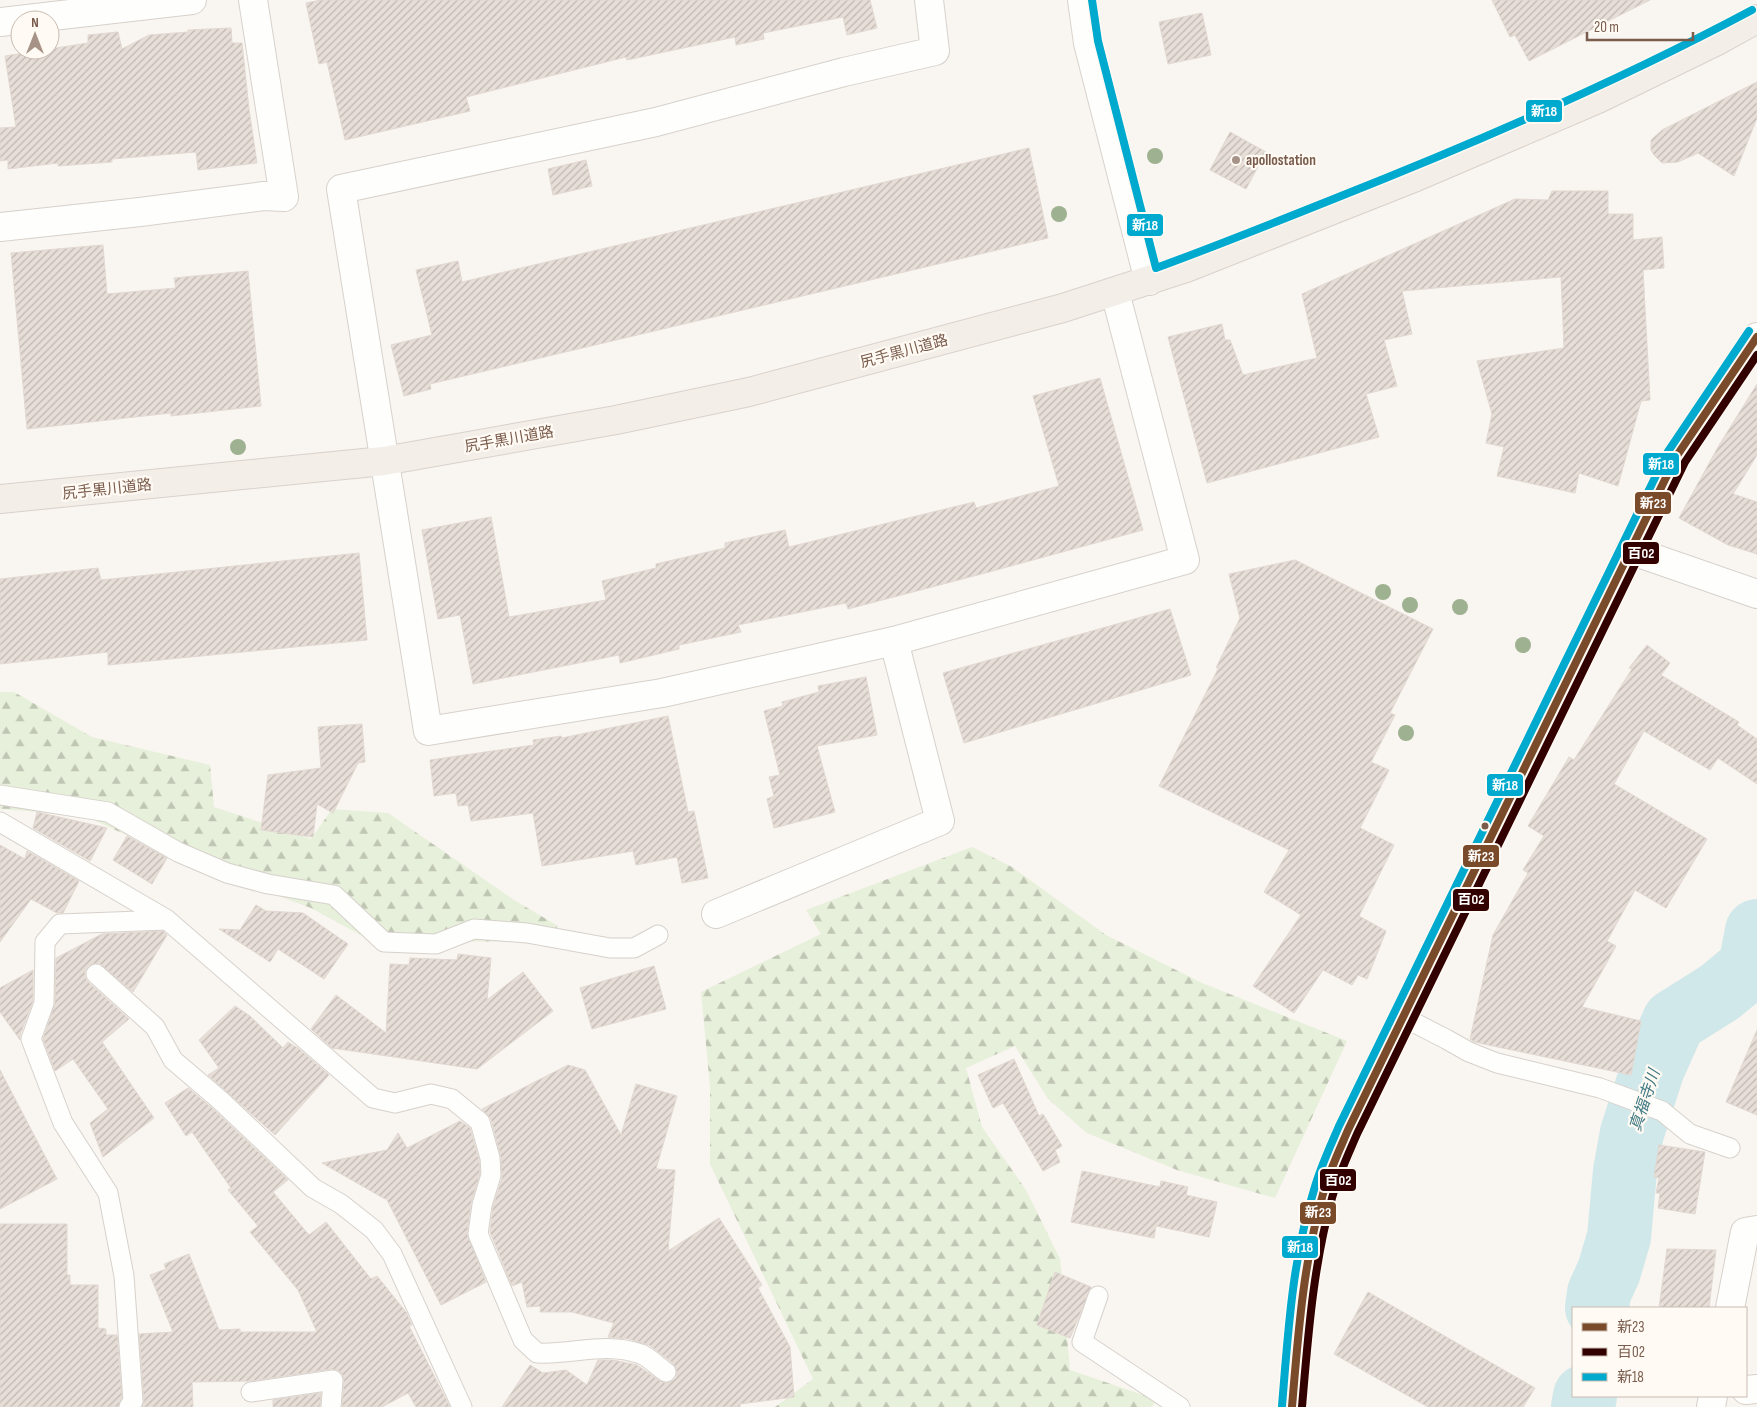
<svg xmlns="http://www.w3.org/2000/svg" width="1757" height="1407" font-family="'Sofia Sans Condensed','Noto Sans JP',sans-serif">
  <defs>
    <pattern id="forest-firs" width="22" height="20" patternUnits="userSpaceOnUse" patternTransform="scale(1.25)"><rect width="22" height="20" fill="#e7f0db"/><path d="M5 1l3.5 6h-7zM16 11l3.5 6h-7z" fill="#c0c6b4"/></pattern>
    <pattern id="building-hatch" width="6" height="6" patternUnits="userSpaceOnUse" patternTransform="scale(1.25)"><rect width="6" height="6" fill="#e6ded7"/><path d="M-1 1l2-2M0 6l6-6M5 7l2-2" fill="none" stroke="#bfb7b1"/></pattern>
  </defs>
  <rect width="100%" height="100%" fill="#f9f5f0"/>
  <g fill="url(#forest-firs)">
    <path d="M 0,692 L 14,692 L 92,737 L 210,765 L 214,807 L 311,839 L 332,809 L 388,813 L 514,900 L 558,926 L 551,941 L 423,942 L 368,939 L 311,908 L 178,859 L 83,815 L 0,809 Z"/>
    <path d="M 972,847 L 1012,867 L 1106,935 L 1202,983 L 1347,1041 L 1275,1198 L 1177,1170 L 1087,1133 L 1048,1099 L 1015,1046 L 966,1068 L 982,1127 L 1026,1190 L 1060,1259 L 1070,1370 L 1158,1400 L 1151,1407 L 775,1407 L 813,1379 L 710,1164 L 710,1086 L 701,992 L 821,934 L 806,910 Z"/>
  </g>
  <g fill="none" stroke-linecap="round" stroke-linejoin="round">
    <g stroke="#d0e8ea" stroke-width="64">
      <path d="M 1597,1308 L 1599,1293 L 1609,1271 L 1619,1237 L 1625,1171 L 1632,1133 L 1653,1068 L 1674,1021 L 1720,992 L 1750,967 L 1757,931"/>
      <path d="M 1583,1407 L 1585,1396"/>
    </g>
  </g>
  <g fill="url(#building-hatch)" stroke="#e2d8d2">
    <path d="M 321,0 L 870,0 L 877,28 L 847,35 L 843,17 L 763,33 L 764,39 L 736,45 L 735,37 L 627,60 L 626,57 L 466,97 L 470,111 L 345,140 L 327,62 L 319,64 L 306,3 Z"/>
    <path d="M 1492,0 L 1650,0 L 1529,61 L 1515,35 L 1510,37 Z"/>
    <path d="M 1202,13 L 1211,55 L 1168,64 L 1159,22 Z"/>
    <path d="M 231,28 L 232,43 L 242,43 L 249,109 L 257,163 L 198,170 L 196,152 L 112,159 L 112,162 L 58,166 L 58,163 L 8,169 L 8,160 L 0,161 L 0,128 L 16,127 L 5,56 L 88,43 L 88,35 L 118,32 L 122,49 L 149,35 L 188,32 L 188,30 Z"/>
    <path d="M 1757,82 L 1757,118 L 1734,176 L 1698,153 L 1678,162 L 1662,163 L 1654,155 L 1651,150 L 1651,140 L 1662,130 Z"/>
    <path d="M 1230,132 L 1266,152 L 1246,189 L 1210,170 Z"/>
    <path d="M 1029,148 L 1048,238 L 430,384 L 431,389 L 404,396 L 391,345 L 432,335 L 416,270 L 458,261 L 462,282 Z"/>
    <path d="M 586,160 L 592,186 L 553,195 L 548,169 Z"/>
    <path d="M 1552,191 L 1608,191 L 1608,214 L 1633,214 L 1633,240 L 1662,237 L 1664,268 L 1643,270 L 1650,400 L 1641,401 L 1618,486 L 1579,473 L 1575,493 L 1497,476 L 1504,447 L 1486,443 L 1492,414 L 1477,361 L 1564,348 L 1561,277 L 1402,291 L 1412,334 L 1384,340 L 1397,386 L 1366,394 L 1379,437 L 1207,483 L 1168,337 L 1222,324 L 1225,340 L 1230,340 L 1243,375 L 1317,358 L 1302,294 L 1515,199 L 1548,200 Z"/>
    <path d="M 103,245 L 107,294 L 176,288 L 174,278 L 248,271 L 261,406 L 171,416 L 171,413 L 27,429 L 11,253 Z"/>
    <path d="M 1100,378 L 1143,530 L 989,572 L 848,609 L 846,603 L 738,625 L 741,632 L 679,645 L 679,649 L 620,663 L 619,655 L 473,684 L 460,615 L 438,619 L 422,530 L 491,517 L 509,617 L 606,600 L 602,581 L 656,568 L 656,564 L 725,548 L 725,543 L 785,530 L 789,547 L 974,502 L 976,508 L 1059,486 L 1033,396 Z"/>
    <path d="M 1757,384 L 1757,455 L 1733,494 L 1757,502 L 1757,554 L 1728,545 L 1679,518 L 1718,447 Z"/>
    <path d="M 359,553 L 367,640 L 108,665 L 108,652 L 0,664 L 0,579 L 98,568 L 101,580 Z"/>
    <path d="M 1295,560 L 1433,629 L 1390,713 L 1395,715 L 1371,762 L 1389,770 L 1360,828 L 1394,845 L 1359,916 L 1386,931 L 1367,979 L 1358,975 L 1352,985 L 1323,970 L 1294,1013 L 1253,986 L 1301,915 L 1264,892 L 1289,850 L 1159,786 L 1219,667 L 1216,668 L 1240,618 L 1229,574 Z"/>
    <path d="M 1170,609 L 1191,675 L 964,743 L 943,673 Z"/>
    <path d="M 1647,645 L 1670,663 L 1661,675 L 1739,722 L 1737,725 L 1757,739 L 1757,784 L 1718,758 L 1710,770 L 1644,731 L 1614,784 L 1707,839 L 1666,908 L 1635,890 L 1607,941 L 1616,946 L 1582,1007 L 1641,1021 L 1631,1075 L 1474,1042 L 1470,1039 L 1493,935 L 1528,873 L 1523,870 L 1544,836 L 1528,826 L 1569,757 L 1574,760 L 1632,669 L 1629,668 Z"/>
    <path d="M 866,677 L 877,735 L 817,746 L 835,812 L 774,828 L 767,799 L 774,796 L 769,777 L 780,775 L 764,711 L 783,706 L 782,702 L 819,692 L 818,686 Z"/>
    <path d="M 668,716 L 688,812 L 694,811 L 708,878 L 682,883 L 677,857 L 636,865 L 633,851 L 542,866 L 533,813 L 471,821 L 468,805 L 458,806 L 456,793 L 434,796 L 430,760 L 534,745 L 533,740 L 561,736 L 562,738 Z"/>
    <path d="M 362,724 L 365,762 L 358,763 L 333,813 L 317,804 L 313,837 L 261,830 L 268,775 L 321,768 L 318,727 Z"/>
    <path d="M 37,812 L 107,828 L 90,861 L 33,828 Z"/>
    <path d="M 127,836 L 167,858 L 152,884 L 113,860 Z"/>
    <path d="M 0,845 L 25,859 L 27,851 L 79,881 L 63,913 L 57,913 L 31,899 L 0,942 Z"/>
    <path d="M 256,905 L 266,911 L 303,913 L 348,944 L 324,979 L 278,949 L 270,962 L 219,929 L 240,930 Z"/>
    <path d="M 163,931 L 167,935 L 133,992 L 99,963 L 92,964 L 88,966 L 85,971 L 85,977 L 88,982 L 129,1019 L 102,1042 L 154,1118 L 103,1157 L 90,1123 L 108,1109 L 73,1059 L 55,1071 L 43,1039 L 55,1003 L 56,958 L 102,934 Z"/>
    <path d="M 458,954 L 491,958 L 487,1000 L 523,972 L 553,1011 L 477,1069 L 332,1048 L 311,1029 L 336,995 L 386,1033 L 390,964 L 409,965 L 410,958 L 457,960 Z"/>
    <path d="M 654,966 L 666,1009 L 592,1029 L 580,988 Z"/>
    <path d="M 33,970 L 33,1001 L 20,1035 L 20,1040 L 0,1012 L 0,988 Z"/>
    <path d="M 235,1006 L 250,1016 L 283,1048 L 288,1042 L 299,1049 L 329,1075 L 275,1135 L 208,1075 L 219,1068 L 199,1040 Z"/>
    <path d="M 1757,1030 L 1757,1115 L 1726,1102 Z"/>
    <path d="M 1014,1059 L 1039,1116 L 1043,1114 L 1062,1146 L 1055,1150 L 1060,1162 L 1043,1171 L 1003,1103 L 993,1108 L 978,1075 Z"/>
    <path d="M 568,1065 L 585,1070 L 621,1135 L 636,1084 L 677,1096 L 656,1169 L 675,1170 L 668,1251 L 719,1218 L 762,1285 L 758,1288 L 790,1347 L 794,1397 L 740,1404 L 740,1407 L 502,1407 L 530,1365 L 543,1373 L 566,1370 L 587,1385 L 598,1360 L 613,1360 L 637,1365 L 660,1381 L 665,1383 L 671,1382 L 676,1378 L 677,1373 L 676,1368 L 673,1363 L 649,1345 L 629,1339 L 608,1337 L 614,1323 L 572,1312 L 540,1312 L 541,1306 L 527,1307 L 522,1282 L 512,1286 L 490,1232 L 493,1207 L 502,1178 L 501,1157 L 491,1119 L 482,1109 Z"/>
    <path d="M 0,1070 L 57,1179 L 0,1209 Z"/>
    <path d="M 188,1088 L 212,1108 L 288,1180 L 273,1192 L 309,1235 L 326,1222 L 371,1279 L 377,1276 L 406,1312 L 412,1325 L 409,1326 L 450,1407 L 416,1407 L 408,1393 L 382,1407 L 342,1407 L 344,1381 L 343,1375 L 338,1370 L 331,1369 L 251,1381 L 192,1382 L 193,1407 L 142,1407 L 144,1400 L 139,1334 L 173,1332 L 150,1275 L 166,1269 L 164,1264 L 189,1254 L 219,1330 L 240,1329 L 240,1332 L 317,1332 L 298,1290 L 250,1232 L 258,1226 L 228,1190 L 231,1188 L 192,1132 L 186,1136 L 165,1103 Z"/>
    <path d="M 460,1121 L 470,1128 L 479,1160 L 480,1174 L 471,1203 L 467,1233 L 486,1282 L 441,1305 L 386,1198 L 385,1199 L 322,1163 L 387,1150 L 398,1133 L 407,1148 Z"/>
    <path d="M 1659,1145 L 1705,1152 L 1695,1214 L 1658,1208 L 1660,1193 L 1656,1193 L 1659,1178 L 1654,1177 Z"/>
    <path d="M 1082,1171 L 1160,1187 L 1161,1181 L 1188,1187 L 1186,1195 L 1217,1202 L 1209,1237 L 1156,1226 L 1154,1238 L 1071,1222 Z"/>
    <path d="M 0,1224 L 67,1224 L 67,1275 L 70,1275 L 70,1285 L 98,1285 L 98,1328 L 106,1329 L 106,1335 L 117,1335 L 122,1398 L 118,1407 L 0,1407 Z"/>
    <path d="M 1667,1249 L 1716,1250 L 1709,1308 L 1659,1308 Z"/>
    <path d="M 1055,1272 L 1091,1287 L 1070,1338 L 1037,1325 Z"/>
    <path d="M 1368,1292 L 1535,1388 L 1523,1407 L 1428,1407 L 1334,1354 Z"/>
    <path d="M 321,1393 L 320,1407 L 273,1407 L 273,1400 Z"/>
  </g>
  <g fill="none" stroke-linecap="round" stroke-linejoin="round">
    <defs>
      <g id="lane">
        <path d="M 0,795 L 108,812 L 178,852 L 227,873 L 268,884 L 334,895 L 384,942 L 436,944 L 474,929 L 527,933 L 610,948 L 634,948 L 658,935"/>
        <path d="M 0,822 L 166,919 L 373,1098 L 395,1103 L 431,1094 L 452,1099 L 480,1122 L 490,1158 L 491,1175 L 482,1205 L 478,1234 L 523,1340 L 537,1353 C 574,1355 603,1341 641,1354 C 649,1357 658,1367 666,1372"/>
        <path d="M 96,974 L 155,1027 L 173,1060 L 220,1100 L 313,1188 L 341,1204 L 374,1230 L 392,1254 L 462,1407"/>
        <path d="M 1403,1017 L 1446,1039 L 1469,1052 L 1497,1063 L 1600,1088 L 1662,1111 L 1690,1134 L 1730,1148"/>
        <path d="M 1098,1296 L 1082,1342 L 1180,1407"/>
        <path d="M 251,1392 L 333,1380 L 331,1407"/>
        <path d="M 129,1407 L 133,1401 L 124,1276 L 108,1193 L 63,1123 L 31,1039 L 44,1003 L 45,942 L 60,924 L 166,920"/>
      </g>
      <g id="street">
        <path d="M 929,0 L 935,51 L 844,72 L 656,122 L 341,189 L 428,731 L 662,693 L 894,641 L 1185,560 L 1115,292"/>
        <path d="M 0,22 L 192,0"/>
        <path d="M 0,227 L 140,212 L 264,196 L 284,197 L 253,0"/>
        <path d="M 1630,550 L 1757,594"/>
        <path d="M 716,914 L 940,821 L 894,641"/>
        <path d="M 1730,1308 L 1745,1232 L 1757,1230"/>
        <path d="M 1746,1390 L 1757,1389"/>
        <path d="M 1711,1407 L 1713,1396"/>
      </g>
      <g id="secondary">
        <path d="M 1082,0 L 1088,43 L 1149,281"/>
        <path d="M 1292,1407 C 1298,1340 1302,1271 1320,1205 C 1326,1179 1338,1155 1348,1130 L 1676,457 L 1757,337"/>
      </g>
      <path id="primary" d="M 0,499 L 384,461 L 616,420 L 749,392 L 1063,308 L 1186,268 L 1416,177 L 1598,99 L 1715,42 L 1757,19"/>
    </defs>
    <use href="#lane" stroke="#d7d1cb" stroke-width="21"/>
    <use href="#street" stroke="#d7d1cb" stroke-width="30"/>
    <use href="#secondary" stroke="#d9d2cb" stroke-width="30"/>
    <use href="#primary" stroke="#dad1cc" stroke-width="30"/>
    <use href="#lane" stroke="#fefefd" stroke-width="19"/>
    <use href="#street" stroke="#fefefd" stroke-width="28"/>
    <use href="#secondary" stroke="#fefefd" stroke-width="28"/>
    <use href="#primary" stroke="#f3eee8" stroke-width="28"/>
    <defs>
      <path id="bus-1" d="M 1292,1407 C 1298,1336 1303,1263 1323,1194 C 1329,1172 1339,1151 1348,1130 L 1676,457 L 1757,337"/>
      <path id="bus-2" d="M 1302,1407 C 1308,1337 1313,1266 1332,1198 C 1338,1176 1348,1155 1357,1134 L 1685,462 L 1757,355"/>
      <g id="bus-3">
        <path d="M 1092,0 L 1098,41 L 1156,268 C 1216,246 1276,222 1336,198 C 1478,142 1617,82 1752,10"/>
        <path d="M 1282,1406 C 1288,1334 1292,1260 1314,1190 C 1320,1168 1330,1147 1339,1126 L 1667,453 L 1749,331"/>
      </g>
    </defs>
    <use href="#bus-1" stroke="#fffaf3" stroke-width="11"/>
    <use href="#bus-2" stroke="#fffaf3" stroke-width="11"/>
    <use href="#bus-3" stroke="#fffaf3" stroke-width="11"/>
    <use href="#bus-1" stroke="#7a4b2a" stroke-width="8"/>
    <use href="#bus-2" stroke="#300" stroke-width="8"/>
    <use href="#bus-3" stroke="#00a9ce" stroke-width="8"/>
  </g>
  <g fill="#9eb190">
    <circle cx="1155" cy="156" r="8"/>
    <circle cx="1059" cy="214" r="8"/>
    <circle cx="238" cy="447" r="8"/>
    <circle cx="1383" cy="592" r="8"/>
    <circle cx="1410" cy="605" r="8"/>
    <circle cx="1460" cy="607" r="8"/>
    <circle cx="1523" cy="645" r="8"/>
    <circle cx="1406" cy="733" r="8"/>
  </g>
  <circle fill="#a69286" stroke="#fffaf3" stroke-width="2" cx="1236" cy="160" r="5"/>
  <circle fill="#7a5c4d" stroke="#fffaf3" stroke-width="2" cx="1485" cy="826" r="4.5"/>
  <g text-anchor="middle" stroke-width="4.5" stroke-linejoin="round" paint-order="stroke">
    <g font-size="15" font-weight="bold" fill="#7a5c4d" stroke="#fffaf3" text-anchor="start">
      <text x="1246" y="165">apollostation</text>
    </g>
    <g font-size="15" fill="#7a5c4d" stroke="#fffaf3">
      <text transform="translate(904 351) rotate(-15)" y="5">尻手黒川道路</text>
      <text transform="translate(509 439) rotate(-10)" y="5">尻手黒川道路</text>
      <text transform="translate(107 489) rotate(-6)" y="5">尻手黒川道路</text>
    </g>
    <g font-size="16" font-style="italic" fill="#437c86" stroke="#fffaf3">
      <text transform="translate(1644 1100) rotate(-72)" y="6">真福寺川</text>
    </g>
  </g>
  <g stroke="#fffaf3" stroke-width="2">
    <rect x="1525" y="99" width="38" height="24" rx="5" fill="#00a9ce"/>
    <rect x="1126" y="213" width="38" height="24" rx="5" fill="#00a9ce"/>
    <rect x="1642" y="452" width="38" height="24" rx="5" fill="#00a9ce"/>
    <rect x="1634" y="491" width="38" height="24" rx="5" fill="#7a4b2a"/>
    <rect x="1622" y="541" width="38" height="24" rx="5" fill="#300"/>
    <rect x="1486" y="773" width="38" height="24" rx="5" fill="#00a9ce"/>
    <rect x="1462" y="844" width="38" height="24" rx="5" fill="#7a4b2a"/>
    <rect x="1452" y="888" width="38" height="24" rx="5" fill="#300"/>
    <rect x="1319" y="1168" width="38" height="24" rx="5" fill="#300"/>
    <rect x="1299" y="1201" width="38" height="24" rx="5" fill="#7a4b2a"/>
    <rect x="1281" y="1235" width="38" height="24" rx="5" fill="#00a9ce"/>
  </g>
  <g font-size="14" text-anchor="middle" font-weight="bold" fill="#fff">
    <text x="1544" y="116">新18</text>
    <text x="1145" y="230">新18</text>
    <text x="1661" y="469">新18</text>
    <text x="1653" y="508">新23</text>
    <text x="1641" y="558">百02</text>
    <text x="1505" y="790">新18</text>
    <text x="1481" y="861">新23</text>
    <text x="1471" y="904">百02</text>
    <text x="1338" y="1185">百02</text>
    <text x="1318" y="1217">新23</text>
    <text x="1300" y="1252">新18</text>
  </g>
  <rect x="1572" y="1307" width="175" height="90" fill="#fffaf3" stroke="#cabbb1"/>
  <rect x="1582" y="1323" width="25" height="8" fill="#7a4b2a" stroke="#cabbb1"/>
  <text x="1617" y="1332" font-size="15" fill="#7a5c4d">新23</text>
  <rect x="1582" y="1348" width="25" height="8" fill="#330000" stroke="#cabbb1"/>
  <text x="1617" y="1357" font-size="15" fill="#7a5c4d">百02</text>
  <rect x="1582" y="1373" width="25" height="8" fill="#00a9ce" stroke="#cabbb1"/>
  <text x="1617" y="1382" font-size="15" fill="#7a5c4d">新18</text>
  <g transform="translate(35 35)"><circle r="24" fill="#fffaf3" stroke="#cabbb1"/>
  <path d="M0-4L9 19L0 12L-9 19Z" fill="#a69286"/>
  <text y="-8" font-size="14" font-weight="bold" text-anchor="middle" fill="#7a5c4d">N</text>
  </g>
  <path d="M1587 32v8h106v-8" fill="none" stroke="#7a5c4d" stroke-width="2.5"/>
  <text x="1594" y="32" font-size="15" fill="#7a5c4d" stroke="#fffaf3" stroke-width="4" paint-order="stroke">20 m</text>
</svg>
